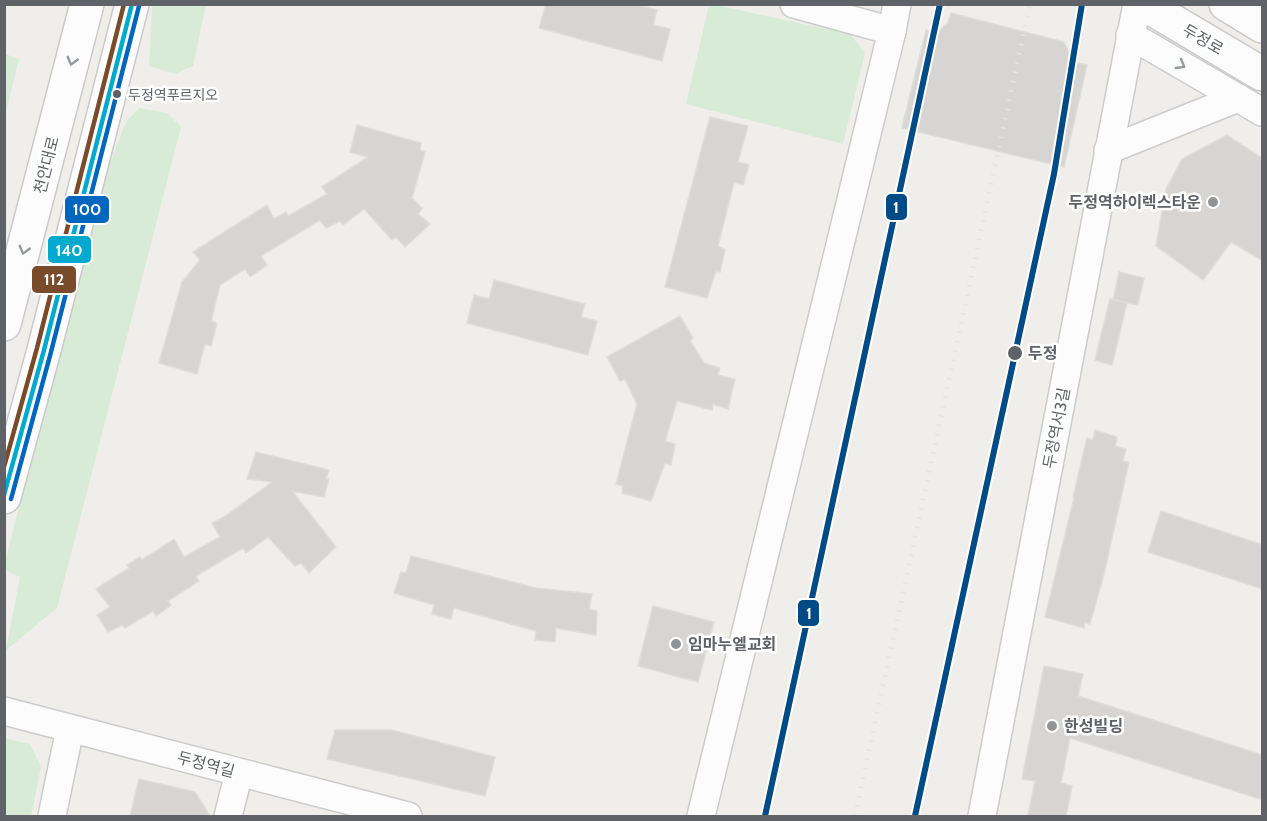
<svg xmlns="http://www.w3.org/2000/svg" width="1267" height="821" font-family="Cabin,'Noto Sans KR',sans-serif">
  <rect width="100%" height="100%" fill="#efeeea"/>
  <g fill="#d8ebd6">
    <path d="M 152,5 L 206,5 L 193,66 L 175,74 L 149,66 Z"/>
    <path d="M 709,5 L 715,5 L 850,34 L 865,53 L 843,144 L 686,104 Z"/>
    <path d="M 5,54 L 19,59 L 5,116 L 4,54 Z"/>
    <path d="M 139,108 L 167,113 L 181,127 L 57,608 L 6,650 L 20,577 L 5,570 L 5,562 L 98,193 L 126,122 Z"/>
    <path d="M 4,738 L 30,744 L 41,767 L 31,816 L 5,816 Z"/>
  </g>
  <g fill="#d6d5d3" stroke="#deddd9" stroke-width="1.5">
    <path d="M 546,4 L 635,4 L 657,10 L 653,25 L 670,29 L 662,61 L 539,28 Z"/>
    <path d="M 951,13 L 1064,42 L 1074,62 L 1087,65 L 1064,167 L 902,128 L 926,30 L 936,33 L 948,23 Z"/>
    <path d="M 710,117 L 748,126 L 738,162 L 749,165 L 743,185 L 734,182 L 718,246 L 725,250 L 720,272 L 716,271 L 707,298 L 665,287 Z"/>
    <path d="M 357,125 L 421,143 L 420,150 L 425,152 L 412,198 L 422,208 L 418,214 L 430,224 L 405,247 L 396,237 L 392,240 L 364,209 L 343,225 L 340,221 L 326,228 L 320,220 L 261,256 L 267,265 L 250,277 L 245,269 L 220,285 L 211,321 L 217,323 L 211,346 L 205,344 L 197,374 L 159,363 L 182,282 L 200,260 L 193,252 L 267,205 L 274,219 L 286,212 L 288,216 L 327,194 L 322,187 L 368,157 L 350,152 Z"/>
    <path d="M 1227,135 L 1263,159 L 1263,261 L 1231,242 L 1203,280 L 1156,246 L 1166,189 L 1182,159 Z"/>
    <path d="M 1119,272 L 1144,278 L 1138,305 L 1113,300 Z"/>
    <path d="M 494,280 L 585,304 L 581,317 L 597,321 L 588,355 L 467,323 L 474,295 L 489,299 Z"/>
    <path d="M 1110,299 L 1127,303 L 1112,365 L 1095,360 Z"/>
    <path d="M 680,316 L 693,338 L 690,341 L 704,363 L 720,368 L 718,375 L 735,379 L 728,409 L 713,404 L 712,410 L 677,401 L 665,441 L 675,444 L 671,465 L 665,463 L 651,501 L 622,493 L 623,486 L 616,484 L 637,404 L 625,379 L 620,381 L 607,357 Z"/>
    <path d="M 1095,430 L 1117,437 L 1115,446 L 1126,449 L 1123,461 L 1129,462 L 1104,574 L 1090,624 L 1085,622 L 1084,628 L 1045,617 L 1074,498 L 1073,497 L 1087,438 L 1093,440 Z"/>
    <path d="M 256,452 L 329,470 L 326,479 L 329,479 L 324,497 L 292,491 L 336,547 L 309,573 L 301,563 L 295,566 L 268,537 L 246,553 L 243,548 L 196,576 L 199,581 L 168,601 L 171,605 L 156,616 L 153,611 L 125,628 L 122,625 L 108,632 L 97,615 L 110,607 L 96,589 L 129,568 L 127,565 L 140,557 L 142,560 L 174,539 L 184,557 L 220,537 L 212,523 L 224,517 L 272,482 L 247,479 Z"/>
    <path d="M 1161,511 L 1263,545 L 1263,589 L 1148,552 Z"/>
    <path d="M 411,556 L 536,588 L 592,594 L 589,609 L 597,611 L 596,635 L 556,628 L 555,642 L 535,640 L 536,631 L 454,608 L 451,619 L 432,614 L 434,605 L 394,593 L 401,572 L 406,573 Z"/>
    <path d="M 653,606 L 714,622 L 698,682 L 638,666 Z"/>
    <path d="M 1044,666 L 1083,674 L 1078,696 L 1263,755 L 1263,800 L 1070,738 L 1061,783 L 1072,786 L 1066,816 L 1028,816 L 1035,781 L 1022,779 Z"/>
    <path d="M 335,730 L 392,730 L 495,757 L 485,796 L 327,759 Z"/>
    <path d="M 139,779 L 195,792 L 210,816 L 130,816 Z"/>
  </g>
  <g fill="none" stroke-linecap="round" stroke-linejoin="round">
    <defs>
      <g id="street">
        <path d="M 794,4 L 892,31"/>
        <path d="M 1130,35 L 1262,112"/>
        <path d="M 1108,150 L 1238,98"/>
        <path d="M 4,711 L 408,816"/>
        <path d="M 52,816 L 70,729"/>
        <path d="M 228,816 L 239,773"/>
        <path d="M 701,816 L 892,31 L 897,4"/>
        <path d="M 982,816 L 1137,4"/>
      </g>
      <g id="secondary">
        <path d="M 1144,4 L 1262,74"/>
        <path d="M 1226,4 L 1262,26"/>
        <path d="M 4,324 L 87,4"/>
        <path d="M 4,497 L 44,350 L 132,4"/>
      </g>
    </defs>
    <use href="#street" stroke="#cbcccc" stroke-width="30"/>
    <use href="#secondary" stroke="#cacacb" stroke-width="36"/>
    <use href="#street" stroke="#fdfcfc" stroke-width="27"/>
    <use href="#secondary" stroke="#fdfcfc" stroke-width="33"/>
    <path stroke="#e4e4e4" stroke-width="4.5" stroke-dasharray="1.5 8" stroke-linecap="butt" d="M 855,816 L 1030,4"/>
    <defs>
      <path id="bus-1" d="M 4,495 L 44,350 L 132,4"/>
      <path id="bus-2" d="M 11,499 L 51,352 L 139,6"/>
      <path id="bus-3" d="M 4,467 L 37,348 L 124,4"/>
    </defs>
    <use href="#bus-1" stroke="#fff" stroke-width="9"/>
    <use href="#bus-2" stroke="#fff" stroke-width="9"/>
    <use href="#bus-3" stroke="#fff" stroke-width="9"/>
    <use href="#bus-1" stroke="#00a9ce" stroke-width="4.5"/>
    <use href="#bus-2" stroke="#0065bd" stroke-width="4.5"/>
    <use href="#bus-3" stroke="#7a4b2a" stroke-width="4.5"/>
    <defs>
      <g id="metro-1">
        <path d="M 765,816 L 940,4"/>
        <path d="M 915,816 L 1054,174 L 1082,4"/>
      </g>
    </defs>
    <use href="#metro-1" stroke="#fff" stroke-width="10"/>
    <use href="#metro-1" stroke="#004a85" stroke-width="6"/>
  </g>
  <defs><path id="oneway-chevron" d="M-2-3.5L2.5 0L-2 3.5" fill="none" stroke-width="1.6" stroke-linecap="round" stroke-linejoin="round" transform="scale(1.5)"/></defs>
  <g stroke="#96999c">
    <use href="#oneway-chevron" transform="translate(72 61) rotate(105)"/>
    <use href="#oneway-chevron" transform="translate(1181 65) rotate(30)"/>
    <use href="#oneway-chevron" transform="translate(24 250) rotate(105)"/>
  </g>
  <g fill="#5f6368" stroke="#fff" stroke-width="2">
    <circle cx="117" cy="94" r="5"/>
    <circle cx="1015" cy="353" r="8"/>
  </g>
  <g fill="#919496" stroke="#fff" stroke-width="2">
    <circle cx="1213" cy="202" r="6"/>
    <circle cx="676" cy="644" r="6"/>
    <circle cx="1052" cy="726" r="6"/>
  </g>
  <g text-anchor="middle" stroke-width="5" stroke-linejoin="round" paint-order="stroke">
    <g font-size="14" fill="#5f6368" stroke="#fff" text-anchor="start">
      <text x="128" y="100">두정역푸르지오</text>
    </g>
    <g font-size="16" fill="#5f6368" stroke="#fff">
      <text transform="translate(1203 39) rotate(30)" y="6">두정로</text>
      <text transform="translate(46 165) rotate(-76)" y="6">천안대로</text>
      <text transform="translate(1056 428) rotate(-79)" y="6">두정역서3길</text>
      <text transform="translate(206 764) rotate(15)" y="6">두정역길</text>
    </g>
    <g font-size="16" font-weight="bold" fill="#5f6368" stroke="#fff" text-anchor="start">
      <text x="1201" y="208" text-anchor="end">두정역하이렉스타운</text>
      <text x="688" y="650">임마누엘교회</text>
      <text x="1064" y="732">한성빌딩</text>
    </g>
    <g font-size="16" font-weight="bold" fill="#5f6368" stroke="#fff" text-anchor="start">
      <text x="1028" y="359">두정</text>
    </g>
  </g>
  <g stroke="#fff" stroke-width="2">
    <rect x="885" y="193" width="23" height="28" rx="6" fill="#004a85"/>
    <rect x="64" y="195" width="46" height="29" rx="6" fill="#0065bd"/>
    <rect x="47" y="235" width="45" height="29" rx="6" fill="#00a9ce"/>
    <rect x="31" y="265" width="46" height="29" rx="6" fill="#7a4b2a"/>
    <rect x="797" y="599" width="23" height="28" rx="6" fill="#004a85"/>
  </g>
  <g font-size="16" text-anchor="middle" font-weight="bold" fill="#fff">
    <text x="896" y="213">1</text>
    <text x="87" y="215">100</text>
    <text x="69" y="256">140</text>
    <text x="54" y="285">112</text>
    <text x="809" y="619">1</text>
  </g>
  <rect width="1267" height="821" fill="none" stroke="#5f6368" stroke-width="12"/>
</svg>
